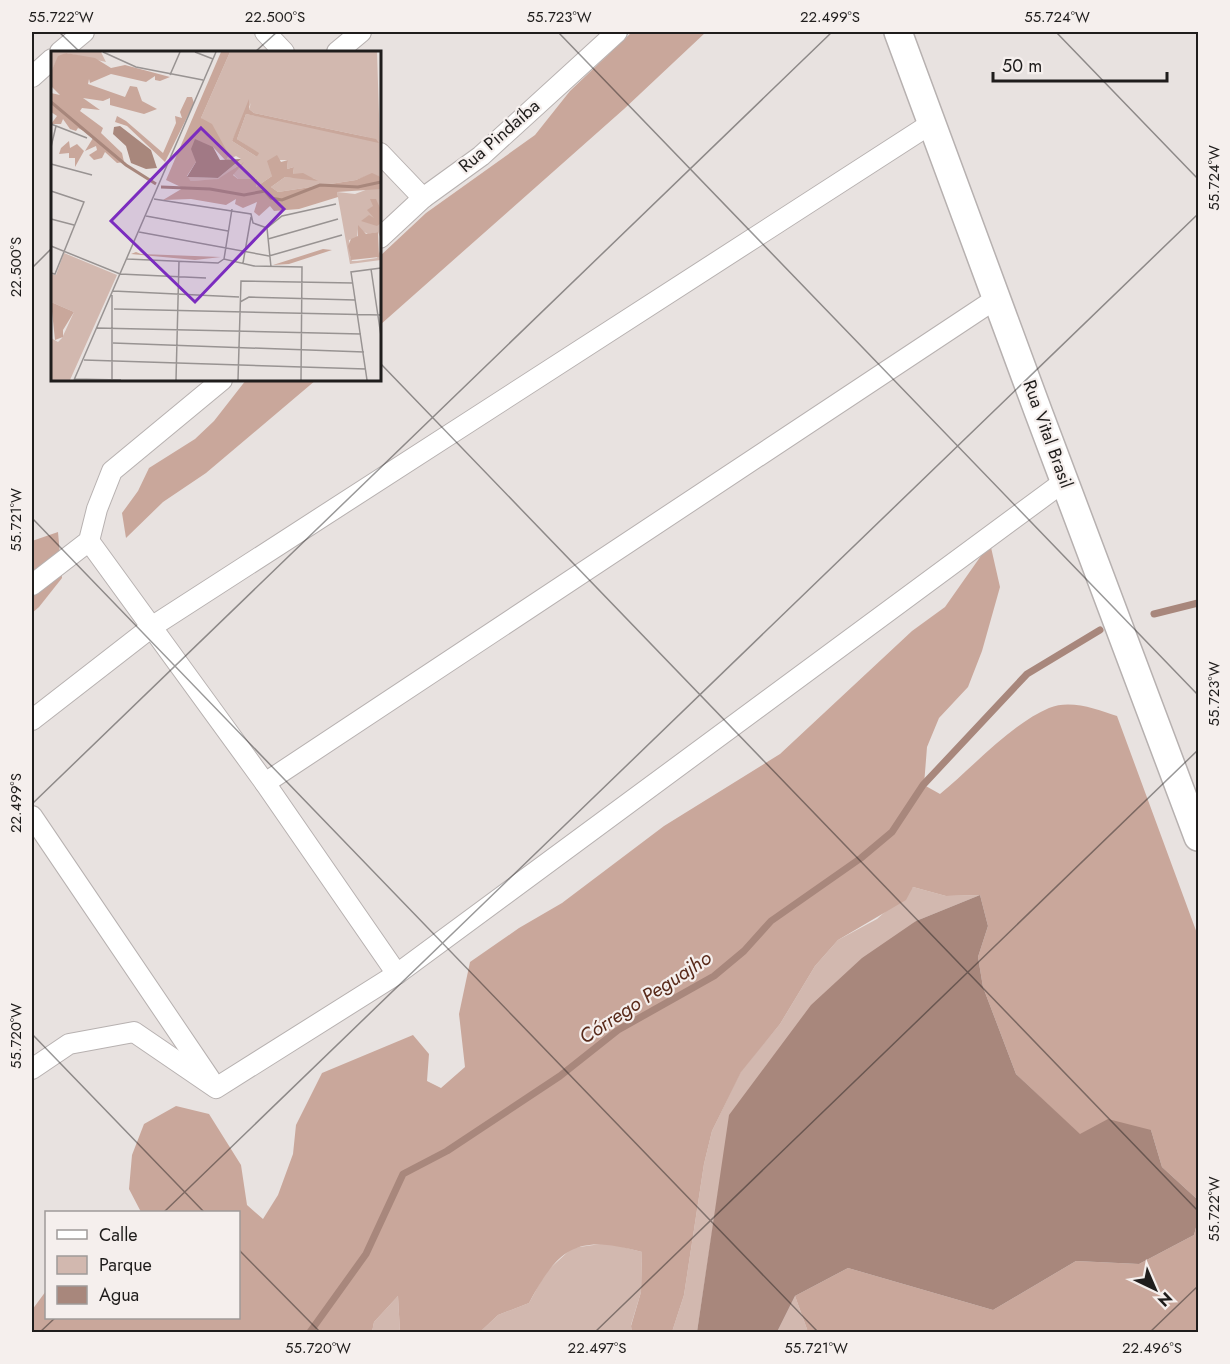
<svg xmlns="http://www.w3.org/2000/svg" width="1230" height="1364" font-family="Jost,sans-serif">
  <rect width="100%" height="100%" fill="#e8e2e0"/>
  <g fill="#d2b8af">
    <path d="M 913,887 L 946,896 L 980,895 L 916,921 L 771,1061 L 730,1115 L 697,1332 L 672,1332 L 684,1295 L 704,1164 L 712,1131 L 741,1071 L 780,1024 L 815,966 L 838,940 L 877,919 Z"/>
    <path d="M 608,1243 L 642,1252 L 641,1292 L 631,1325 L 632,1332 L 480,1332 L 498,1315 L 529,1303 L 546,1272 L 572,1248 Z"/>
    <path d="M 398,1296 L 400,1332 L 372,1332 L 374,1322 Z"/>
    <path d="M 795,1296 L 808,1332 L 777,1332 Z"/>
  </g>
  <g fill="#c9a79b">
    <path d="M 632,32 L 706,32 L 624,109 L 380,325 L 380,256 L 426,213 L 535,135 L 570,91 Z"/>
    <path d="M 246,380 L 316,380 L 206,473 L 163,502 L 126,538 L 122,513 L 138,491 L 149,468 L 195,439 L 214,421 Z"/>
    <path d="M 58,532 L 62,578 L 39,607 L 32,613 L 32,541 Z"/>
    <path d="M 990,543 L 1000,587 L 982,651 L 968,687 L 939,718 L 927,747 L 924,785 L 940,794 C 972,768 1011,724 1049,708 C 1070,699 1097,709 1117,716 L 1198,936 L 1198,1200 L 1162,1167 L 1151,1130 L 1080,1135 L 1016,1074 L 983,987 L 978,957 L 988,926 L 980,895 L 946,896 L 913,887 L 906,900 L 838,940 L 815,966 L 780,1024 L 741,1072 L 712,1131 L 704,1164 L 684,1295 L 672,1332 L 632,1332 L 631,1326 L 641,1292 L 642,1252 C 578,1235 560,1245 529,1303 L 498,1315 L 480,1332 L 400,1332 L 398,1296 L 374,1322 L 372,1332 L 32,1332 L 32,1310 L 46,1291 L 46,1318 L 238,1318 L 238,1212 L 141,1212 L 129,1189 L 132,1155 L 144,1124 L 176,1106 L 209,1114 L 241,1165 L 247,1205 L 263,1219 L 278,1195 L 293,1154 L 296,1125 L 322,1073 L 413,1035 L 429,1054 L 427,1081 L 441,1088 L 465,1067 L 459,1014 L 470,962 L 519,928 L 562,903 L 664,826 L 780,754 L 912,631 L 945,607 Z"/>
    <path d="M 1198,1220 L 1198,1332 L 808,1332 L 795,1296 L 848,1268 L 993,1310 L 1076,1261 L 1139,1264 L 1194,1235 Z"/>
  </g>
  <path fill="#a8877c" d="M 980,895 L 988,926 L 978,957 L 983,987 L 1016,1074 L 1080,1134 L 1108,1119 L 1151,1130 L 1162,1167 L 1198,1200 L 1198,1220 L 1194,1235 L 1139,1264 L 1076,1261 L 993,1310 L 848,1268 L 795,1296 L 777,1332 L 697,1332 L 729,1115 L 811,1005 L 862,958 L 916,921 Z"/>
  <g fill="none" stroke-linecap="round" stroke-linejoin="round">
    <g stroke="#a8877c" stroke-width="7">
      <path d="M 1154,614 L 1198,603"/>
      <path d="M 310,1332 L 366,1254 L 403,1174 L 447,1151 L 560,1076 L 618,1030 L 714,976 L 744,951 L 771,921 L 861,858 L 892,832 L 923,785 L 1027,674 L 1100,630"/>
    </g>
    <defs>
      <g id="street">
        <path d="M 265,32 L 284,52"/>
        <path d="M 60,52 L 84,32"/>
        <path d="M 337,52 L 361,32"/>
        <path d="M 32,77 L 52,59"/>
        <path d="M 380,153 L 423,198"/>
        <path d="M 380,238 L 423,198 L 481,156 L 617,32"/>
        <path d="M 89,541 L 265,783 L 397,974"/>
        <path d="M 32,585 L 89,541 L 97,509 L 112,471 L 222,380"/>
        <path d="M 32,720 L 153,626 L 932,123"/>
        <path d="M 265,783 L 997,298"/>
        <path d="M 32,816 L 210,1079"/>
        <path d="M 32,1069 L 69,1044 L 134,1032 L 216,1088 L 397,974 L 1066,480"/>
      </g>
      <path id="secondary" d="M 898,32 C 997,301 1096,569 1198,837"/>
    </defs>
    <use href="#street" stroke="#b7b1b0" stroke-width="22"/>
    <use href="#secondary" stroke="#b7b1b0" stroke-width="30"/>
    <use href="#street" stroke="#fff" stroke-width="20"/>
    <use href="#secondary" stroke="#fff" stroke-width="27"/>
  </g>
  <path fill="none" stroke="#1f1d1c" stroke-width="1.5" stroke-opacity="0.45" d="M 59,32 L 80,52M 558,32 L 1198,695M 1056,32 L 1198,179M 255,52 L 277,32M 32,268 L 52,248M 380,363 L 1198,1211M 32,518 L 818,1332M 32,804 L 832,32M 32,1034 L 204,1212M 164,1212 L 1198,214M 238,1249 L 320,1332M 40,1332 L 55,1318M 595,1332 L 1198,750M 1150,1332 L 1198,1286"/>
  <g text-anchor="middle" stroke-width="4.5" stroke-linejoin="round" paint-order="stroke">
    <g font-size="18" fill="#1f1d1c" stroke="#f5efed">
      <text transform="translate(499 136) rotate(-41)" y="6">Rua Pindaíba</text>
      <text transform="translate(1048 434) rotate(70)" y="6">Rua Vital Brasil</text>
    </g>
    <g font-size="20" font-style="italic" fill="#592a1a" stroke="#f5efed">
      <text transform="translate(645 997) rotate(-33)" y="7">Córrego Peguajho</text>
    </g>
  </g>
  <g transform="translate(51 51)">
    <rect width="330" height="330" fill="#e8e2e0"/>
    <path d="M 0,1 L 50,1 L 55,11 L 15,2 L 7,7 L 0,21 ZM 179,1 L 326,1 L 330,126 L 321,123 L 305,129 L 227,141 L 220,136 L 234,126 L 264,128 L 242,123 L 243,116 L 236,118 L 237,109 L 223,109 L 221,125 L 205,136 L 202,137 L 203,128 L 187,128 L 182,123 L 191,112 L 170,127 L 164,129 L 140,130 L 136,126 L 167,127 L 190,108 L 185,105 L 175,110 L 178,104 L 150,67 ZM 200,52 L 198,58 L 203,62 L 325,88 L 195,63 L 186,88 L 207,102 L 206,106 L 181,90 ZM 320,137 L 330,138 L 330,188 L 327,181 L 317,183 L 307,178 L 306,187 L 298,189 L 299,205 L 301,210 L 306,210 L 326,207 L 329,200 L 330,209 L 299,213 L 286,141 L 304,143 ZM 13,202 L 66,224 L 19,329 L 0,329 L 0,287 L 7,291 L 11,287 L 23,261 L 0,251 L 0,223 L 5,224 Z" fill="#d2b8af" fill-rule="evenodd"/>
    <path d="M 170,1 L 179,1 L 150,67 L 161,73 L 178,104 L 175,110 L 162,96 L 145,103 L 145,111 L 136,125 L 140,130 L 167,128 L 193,111 L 182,124 L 187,128 L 206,128 L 205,136 L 221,125 L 216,110 L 226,104 L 230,111 L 237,109 L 236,118 L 243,116 L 242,123 L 252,122 L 267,130 L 234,126 L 220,136 L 227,141 L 305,129 L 321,122 L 330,126 L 330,138 L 286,141 L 287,146 L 248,158 L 223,160 L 219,155 L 208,165 L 203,161 L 206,151 L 192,157 L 184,153 L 185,148 L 175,154 L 140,148 L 112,149 L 132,137 L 115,129 ZM 15,2 L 44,7 L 60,17 L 74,14 L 119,26 L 109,30 L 104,29 L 104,25 L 95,31 L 60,23 L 39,32 L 38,28 L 37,33 L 74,46 L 79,35 L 86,36 L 91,50 L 106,58 L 93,63 L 59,54 L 59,47 L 52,50 L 32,47 L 49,59 L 31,57 L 29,60 L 52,77 L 50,82 L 71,102 L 73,111 L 66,112 L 54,101 L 51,107 L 43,109 L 38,104 L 46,99 L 45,95 L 34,100 L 42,87 L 39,83 L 27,77 L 25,80 L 19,78 L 12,68 L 10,73 L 0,73 L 6,65 L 0,61 L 0,42 L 9,44 L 0,35 L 0,21 L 7,5 ZM 136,46 L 141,46 L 143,52 L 114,111 L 76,75 L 64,71 L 66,65 L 75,70 L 112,102 L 125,72 L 124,65 L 131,67 L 129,61 ZM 198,48 L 198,58 L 203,62 L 325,88 L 328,92 L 195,63 L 186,88 L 208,102 L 206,106 L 181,90 ZM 18,90 L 19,97 L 26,93 L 33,100 L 24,116 L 24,107 L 18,107 L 18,102 L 8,103 L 10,97 ZM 319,148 L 325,148 L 330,159 L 330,172 L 326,175 L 310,170 L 318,164 L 323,167 L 316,159 L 322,155 ZM 307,174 L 315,183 L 327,181 L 328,206 L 300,209 L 297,195 L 300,188 L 307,185 ZM 272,198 L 281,199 L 238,213 L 222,214 ZM 85,201 L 90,203 L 170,206 L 144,209 L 80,203 ZM 0,251 L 23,261 L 12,279 L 12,286 L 4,289 Z" fill="#c9a79b"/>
    <path d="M 69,75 L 100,99 L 106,117 L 95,118 L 80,112 L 75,95 L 62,83 L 63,76 ZM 144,88 L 162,96 L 169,109 L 190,108 L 167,127 L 136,126 L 145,111 L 140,98 Z" fill="#a8877c"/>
    <path fill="none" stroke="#a8877c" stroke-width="3" d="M 0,51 L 75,114 L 105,133M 110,136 L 159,138 L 193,144 L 214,140 L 220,147 L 231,149 L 269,134 L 307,136 L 330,131"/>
    <path fill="none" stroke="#989392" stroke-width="1.5" d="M 52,1 L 85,16 L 152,29M 144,1 L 162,8M 119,24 L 129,1M 0,73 L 36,87M 0,96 L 5,75M 0,113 L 41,124M 0,140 L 33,151 L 4,223 L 0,222M 103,148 L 200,163 L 202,172 L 216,177M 95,165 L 177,180M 0,168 L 23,174M 88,181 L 218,205 L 291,184M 217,188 L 287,168M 0,195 L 69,223 L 155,227M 76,208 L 167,212 L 173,208 L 203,215 L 251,216 L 250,329M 173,208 L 181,158M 192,212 L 200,166M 220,216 L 216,177 L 231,165 L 285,153M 320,218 L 330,285M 62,240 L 188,246M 61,244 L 61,329M 189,251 L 198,246 L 304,249M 63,258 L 330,264M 45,277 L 310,283M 62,292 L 313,301M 33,309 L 315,318M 23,328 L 70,329M 23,329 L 165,1M 125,329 L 128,210M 187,329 L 190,230 L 302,232M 316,329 L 300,221 L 330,217"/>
    <path fill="#7b2cbf" fill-opacity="0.15" stroke="#7b2cbf" stroke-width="3" d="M 150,77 L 233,158 L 144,251 L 60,170 Z"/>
    <rect width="330" height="330" fill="none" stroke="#1f1d1c" stroke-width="3"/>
  </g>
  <rect width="1230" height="1364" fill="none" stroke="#f5efed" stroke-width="66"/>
  <rect x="45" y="1211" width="195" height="108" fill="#f5efed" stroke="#9f9b99" stroke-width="1.5"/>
  <rect x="57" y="1230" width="30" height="9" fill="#ffffff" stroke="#9f9b99" stroke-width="1.5"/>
  <text x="99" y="1241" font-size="18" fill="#1f1d1c">Calle</text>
  <rect x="57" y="1256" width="30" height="18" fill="#d2b8af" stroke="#9f9b99" stroke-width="1.5"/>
  <text x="99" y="1271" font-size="18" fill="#1f1d1c">Parque</text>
  <rect x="57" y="1286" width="30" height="18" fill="#a8877c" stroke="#9f9b99" stroke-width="1.5"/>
  <text x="99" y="1301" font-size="18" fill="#1f1d1c">Agua</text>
  <g transform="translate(1155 1289) rotate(136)" stroke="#f5efed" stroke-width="4.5" paint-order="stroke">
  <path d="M0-4.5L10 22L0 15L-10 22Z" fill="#1f1d1c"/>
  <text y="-9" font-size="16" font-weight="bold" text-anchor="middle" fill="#1f1d1c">N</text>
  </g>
  <path d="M993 72v9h174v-9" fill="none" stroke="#1f1d1c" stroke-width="3"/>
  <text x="1002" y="72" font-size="18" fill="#1f1d1c" stroke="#f5efed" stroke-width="4.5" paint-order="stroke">50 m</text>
  <rect x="33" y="33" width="1164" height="1298" fill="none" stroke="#1f1d1c" stroke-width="2"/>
  <g font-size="15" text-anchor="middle" fill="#1f1d1c">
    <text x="61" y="22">55.722°W</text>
    <text x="275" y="22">22.500°S</text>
    <text x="559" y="22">55.723°W</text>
    <text x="830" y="22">22.499°S</text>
    <text x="1057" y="22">55.724°W</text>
    <text transform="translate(1214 178) rotate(-90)" y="5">55.724°W</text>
    <text transform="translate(16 267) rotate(-90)" y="5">22.500°S</text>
    <text transform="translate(16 520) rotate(-90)" y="5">55.721°W</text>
    <text transform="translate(1214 694) rotate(-90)" y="5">55.723°W</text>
    <text transform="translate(16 803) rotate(-90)" y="5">22.499°S</text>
    <text transform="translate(16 1036) rotate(-90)" y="5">55.720°W</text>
    <text transform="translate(1214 1209) rotate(-90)" y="5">55.722°W</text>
    <text x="318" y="1353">55.720°W</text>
    <text x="597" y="1353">22.497°S</text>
    <text x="816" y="1353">55.721°W</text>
    <text x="1152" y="1353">22.496°S</text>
  </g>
</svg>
